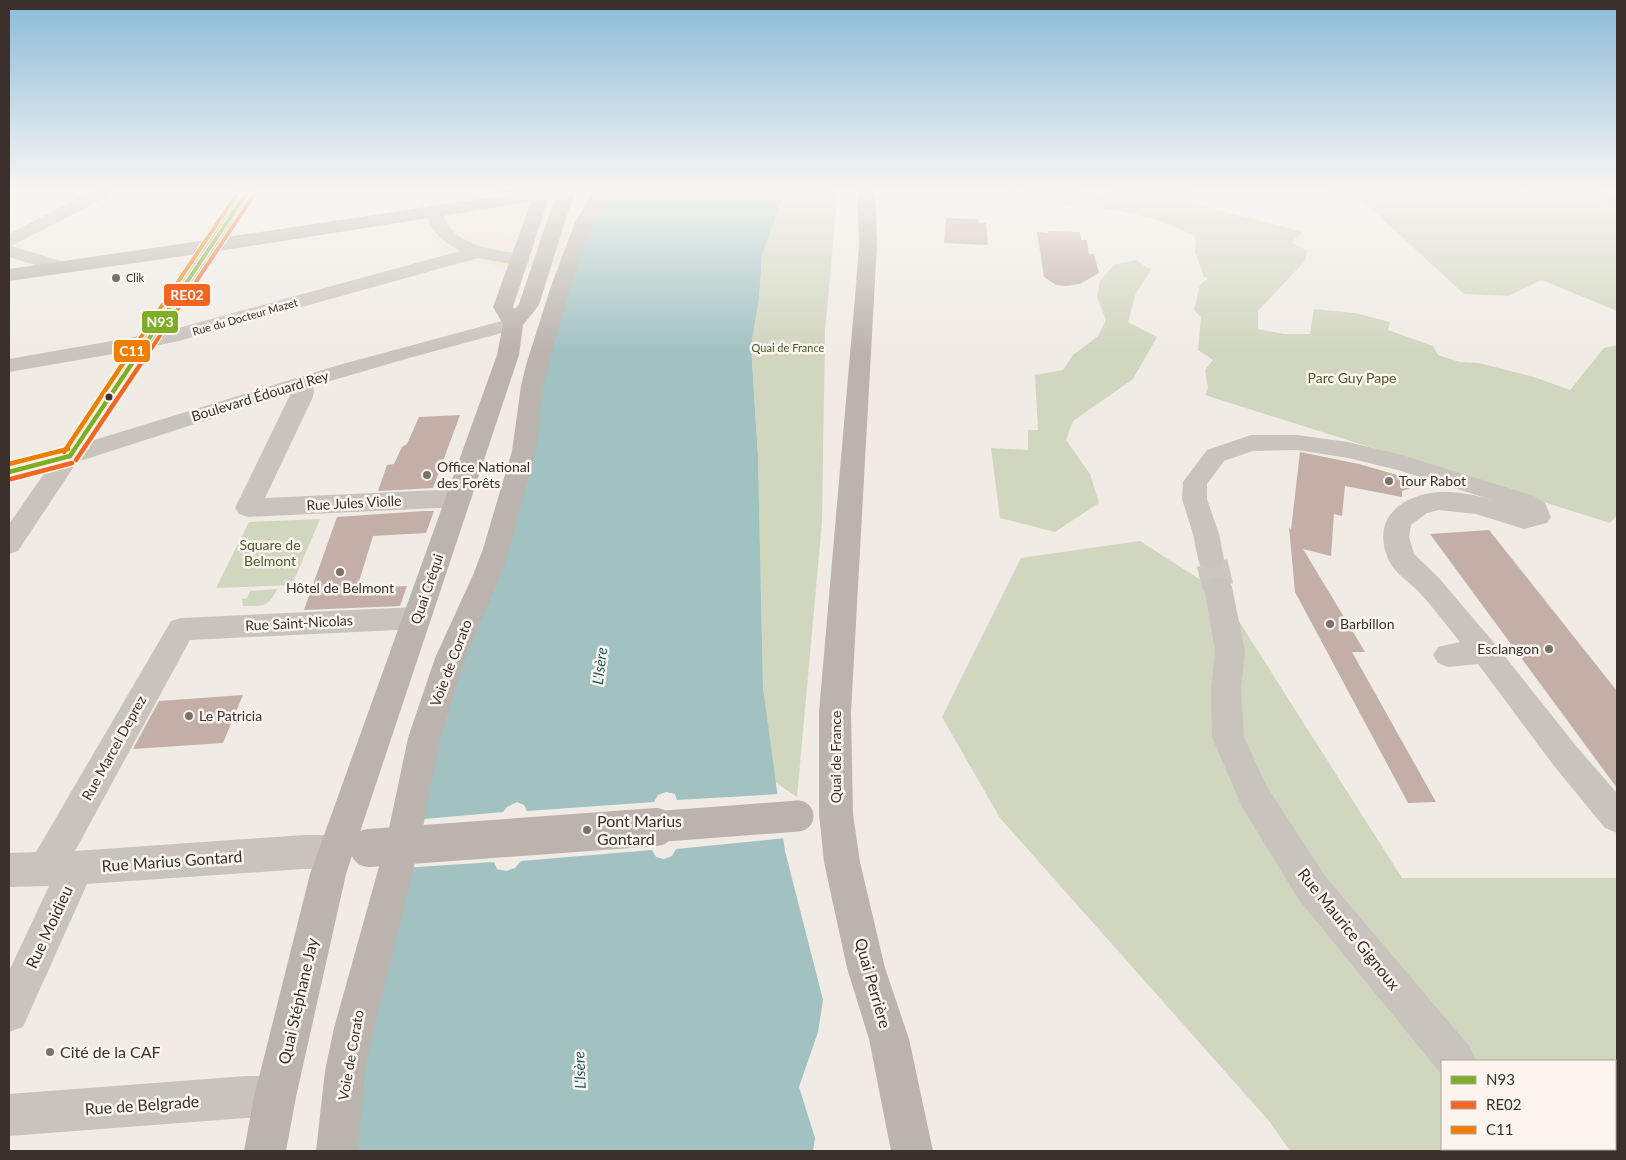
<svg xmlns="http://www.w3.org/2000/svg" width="1626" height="1160" font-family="Lato,sans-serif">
  <rect width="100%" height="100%" fill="#f0ebe5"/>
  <g fill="#d1d6bf" fill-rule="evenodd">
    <path d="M 790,188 L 838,188 L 825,331 L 822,522 L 797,797 L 775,782 L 763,687 L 758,456 L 751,346 L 759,299 L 762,255 L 780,205 Z"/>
    <path d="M 992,188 L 1193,188 L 1191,203 L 1304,232 L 1291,242 L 1308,251 L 1304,262 L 1258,311 L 1258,329 L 1284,334 L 1310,334 L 1314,309 L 1355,313 L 1390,322 L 1388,330 L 1433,346 L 1438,355 L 1460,362 L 1479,363 L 1534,377 L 1570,390 L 1604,348 L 1617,345 L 1617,515 L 1610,523 L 1205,395 L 1208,388 L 1205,370 L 1213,360 L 1198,350 L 1201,317 L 1194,310 L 1200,285 L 1208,278 L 1204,277 L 1195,252 L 1196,243 L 1194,235 L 1155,219 L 1116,210 L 1070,206 L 1056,201 Z"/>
    <path d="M 1316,188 L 1550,188 L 1617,204 L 1617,311 L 1542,280 L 1508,296 L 1464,294 L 1363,201 Z"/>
    <path d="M 1136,260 L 1151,270 L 1136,293 L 1128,322 L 1157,337 L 1133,379 L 1073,421 L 1066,440 L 1090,474 L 1099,503 L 1055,532 L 1000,518 L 991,448 L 1028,450 L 1028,430 L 1038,430 L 1035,375 L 1063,370 L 1073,355 L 1098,336 L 1106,320 L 1097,297 L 1100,281 L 1114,265 Z"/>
    <path d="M 320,519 L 292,585 L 216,588 L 249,522 Z"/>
    <path d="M 1140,541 L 1221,593 L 1402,878 L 1617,878 L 1617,1151 L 1290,1151 L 1269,1121 L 1000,818 L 942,717 L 1021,558 ZM 1442,1061 L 1615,1061 L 1615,1149 L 1442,1149 Z"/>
    <path d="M 277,589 C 268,609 260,606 243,606 L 242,599 L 247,598 L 250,591 Z"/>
  </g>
  <g fill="#eee3d5">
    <path d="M 428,188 L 598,188 L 592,196 L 579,205 L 557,267 L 496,269 L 495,265 L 476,261 L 466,264 L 448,251 L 424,228 L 419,207 L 420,200 Z"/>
    <path d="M 1084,188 L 1108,188 L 1096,204 L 1076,199 Z"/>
  </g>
  <path fill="#a1c2c1" d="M 609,188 L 790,188 L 780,205 L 762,255 L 759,299 L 751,346 L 758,456 L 763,687 L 785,851 L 823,1000 L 818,1032 L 799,1087 L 815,1138 L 813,1151 L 352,1151 L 352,1077 L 444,699 L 540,379 L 592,215 Z"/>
  <path fill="#f0ebe5" d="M 666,792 L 675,794 L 677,800 L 779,794 L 786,838 L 676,849 L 672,856 L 664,859 L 656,857 L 652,850 L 521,861 L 515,868 L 506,871 L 497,869 L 494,862 L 402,868 L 413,820 L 503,812 L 507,807 L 517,802 L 524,805 L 527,811 L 654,802 L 658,795 Z"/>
  <g fill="#c3afa7">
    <path d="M 946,218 L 978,219 L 979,223 L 986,223 L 988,245 L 944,243 Z"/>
    <path d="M 1048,231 L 1080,232 L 1081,240 L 1087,240 L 1089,254 L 1094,254 L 1099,273 L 1080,284 L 1066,286 L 1056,285 L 1044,277 L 1037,232 L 1048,233 Z"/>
    <path d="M 460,415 L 433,488 L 378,491 L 387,465 L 394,464 L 402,447 L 407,444 L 419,417 Z"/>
    <path d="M 1300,452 L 1359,464 L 1425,483 L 1402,491 L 1402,497 L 1345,486 L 1342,516 L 1334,514 L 1331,556 L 1303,549 L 1365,652 L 1352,652 L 1436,802 L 1408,803 L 1295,592 L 1289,527 L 1291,530 Z"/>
    <path d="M 424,511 L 434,511 L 426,533 L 373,536 L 357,588 L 407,586 L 400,606 L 304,610 L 337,517 Z"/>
    <path d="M 1489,530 L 1617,691 L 1617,788 L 1430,534 Z"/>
    <path d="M 243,695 L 223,743 L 133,749 L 159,701 Z"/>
  </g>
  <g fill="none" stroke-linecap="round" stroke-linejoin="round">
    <path stroke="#ccc6c0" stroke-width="24" stroke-dasharray="24 12" stroke-linecap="butt" d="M 1211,559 L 1212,564"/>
    <path stroke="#ccc6c0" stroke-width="31" stroke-dasharray="31 15" stroke-linecap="butt" d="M 1212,563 L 1218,587"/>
    <g fill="#c9c3be" fill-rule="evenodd">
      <path d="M 97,188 L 119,188 L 116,192 L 11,246 L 68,263 L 71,267 L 68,271 L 61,273 L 9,257 L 9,234 Z"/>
      <path d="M 1556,188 L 1585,188 L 1617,196 L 1617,206 L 1559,192 Z"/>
      <path d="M 434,205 L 440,206 C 445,213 444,221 450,228 C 470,250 500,249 527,256 L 529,260 L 527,264 L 520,266 L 478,258 L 179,341 L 155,346 L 91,441 L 339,365 L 513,318 L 520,320 L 523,324 L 520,328 L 409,358 L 313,386 L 314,392 L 312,399 L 265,498 L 459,489 L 468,492 L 472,498 L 468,504 L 459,507 L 248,517 L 239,514 L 235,508 L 291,393 L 77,462 L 18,551 L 9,554 L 9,524 L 46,471 L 9,480 L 9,464 L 60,451 L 130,351 L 9,372 L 9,359 L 140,336 L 205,242 L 212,240 L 219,242 L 221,246 L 164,332 L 460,251 C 442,241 430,231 425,210 L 428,206 Z"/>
      <path d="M 1251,435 L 1297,435 L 1348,442 L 1402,455 L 1534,496 L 1545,503 L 1551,517 L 1547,523 L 1524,529 L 1476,514 L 1439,510 L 1427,513 L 1411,525 L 1409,537 L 1414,554 L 1439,578 L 1495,644 L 1576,746 L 1617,793 L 1617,833 L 1605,828 L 1554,766 L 1478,664 L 1448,667 L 1438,663 L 1433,655 L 1438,647 L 1460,642 C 1446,625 1433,607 1418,591 C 1409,582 1395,573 1389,561 C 1370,520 1400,495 1439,492 C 1457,491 1475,495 1492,500 L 1398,470 L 1348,458 L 1297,450 L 1253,451 L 1224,461 L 1207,484 L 1207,499 L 1219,534 L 1224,559 L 1221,566 L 1211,569 L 1201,566 L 1198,559 L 1193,534 L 1182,499 L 1183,482 L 1207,450 Z"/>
      <path d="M 1218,576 L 1228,580 L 1232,587 L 1245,651 L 1241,690 L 1244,737 L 1266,785 L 1325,876 L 1470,1047 L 1476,1061 L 1442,1061 L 1442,1075 L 1299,900 L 1242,807 L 1212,737 L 1211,690 L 1215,651 L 1204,587 L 1208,580 Z"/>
      <path d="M 417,607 L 427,610 L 431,618 L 427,626 L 417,629 L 190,640 L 75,851 L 303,835 L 335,835 L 347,840 L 352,852 L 347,864 L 335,869 L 303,869 L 87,884 L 23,1027 L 9,1032 L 9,971 L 49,886 L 9,887 L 9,853 L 36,852 L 171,621 L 181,618 Z"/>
      <path d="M 246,1076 L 275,1076 L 290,1082 L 296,1097 L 290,1112 L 275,1118 L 246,1118 L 9,1136 L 9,1094 Z"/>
      <path d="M 1508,1149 L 1551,1149 L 1552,1151 L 1509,1151 Z"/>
    </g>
    <g fill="#bab3ae" fill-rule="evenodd">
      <path d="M 242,188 L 259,188 L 227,237 L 534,191 L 536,188 L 552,188 L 513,307 L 515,309 L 519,304 L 549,215 L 560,188 L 578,188 L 567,215 L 539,305 L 523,325 L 519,355 L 346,874 L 296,1097 L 286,1151 L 244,1151 L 254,1097 L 310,874 L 497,355 L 503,324 L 493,307 L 531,202 L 212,252 L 9,281 L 9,269 L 207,240 Z"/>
      <path d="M 595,188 L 613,188 L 593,222 L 571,286 L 548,365 L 543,386 L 536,451 L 509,549 L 501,575 L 465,658 L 440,738 L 421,838 L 374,1028 L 365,1071 L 358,1151 L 316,1151 L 325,1071 L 334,1028 L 387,838 L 408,738 L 435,658 L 473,575 L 483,549 L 512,451 L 521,386 L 526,365 L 551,286 L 575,222 Z"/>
      <path d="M 857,188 L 875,188 L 877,244 L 851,712 L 853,814 L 860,862 L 885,968 L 909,1039 L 933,1151 L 891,1151 L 869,1039 L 847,968 L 824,862 L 819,814 L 819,712 L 856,285 L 859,244 Z"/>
    </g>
    <path fill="#b8b1ad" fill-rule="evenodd" d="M 491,188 L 593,188 L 590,192 L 551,199 L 500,193 L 494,192 Z"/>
    <path stroke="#bab3ae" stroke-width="31" d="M 639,828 L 798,816"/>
    <path stroke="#bab3ae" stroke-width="38" d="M 369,848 L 656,827"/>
    <defs>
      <path id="bus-1-far1" d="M 138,355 L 250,188"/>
      <g id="bus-1">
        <path d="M 70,456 L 139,353"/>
        <path d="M 9,472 L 70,456"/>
      </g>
      <path id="bus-2-far1" d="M 147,355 L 256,192"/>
      <g id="bus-2">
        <path d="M 76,460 L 148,353"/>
        <path d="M 11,479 L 72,463"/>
      </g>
      <path id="bus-3-far1" d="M 129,355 L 241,188"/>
      <g id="bus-3">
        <path d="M 64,452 L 130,353"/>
        <path d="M 9,464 L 68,449"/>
      </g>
    </defs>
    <use href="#bus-1-far1" stroke="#fbf5ee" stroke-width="6"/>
    <use href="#bus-1" stroke="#fbf5ee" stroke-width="8"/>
    <use href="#bus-2-far1" stroke="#fbf5ee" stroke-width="6"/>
    <use href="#bus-2" stroke="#fbf5ee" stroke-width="8"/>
    <use href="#bus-3-far1" stroke="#fbf5ee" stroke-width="6"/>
    <use href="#bus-3" stroke="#fbf5ee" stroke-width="8"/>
    <use href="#bus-1-far1" stroke="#7eae26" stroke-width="4"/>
    <use href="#bus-1" stroke="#7eae26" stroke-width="4.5"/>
    <use href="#bus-2-far1" stroke="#f26522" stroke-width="4"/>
    <use href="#bus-2" stroke="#f26522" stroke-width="4.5"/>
    <use href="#bus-3-far1" stroke="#ee7d00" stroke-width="4"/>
    <use href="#bus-3" stroke="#ee7d00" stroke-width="4.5"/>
  </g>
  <linearGradient id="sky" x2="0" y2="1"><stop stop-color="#8bbad8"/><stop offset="0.54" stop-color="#f8f6f3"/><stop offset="1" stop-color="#f8f6f3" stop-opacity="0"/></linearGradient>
  <rect width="1626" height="350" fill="url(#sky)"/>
  <g fill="#7a716c" stroke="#fbf5ee" stroke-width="2">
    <circle cx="116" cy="278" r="5"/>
    <circle cx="427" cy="475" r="5"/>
    <circle cx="1389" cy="481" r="5"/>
    <circle cx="340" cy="572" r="5"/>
    <circle cx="1330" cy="624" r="5"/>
    <circle cx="1549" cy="649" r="5"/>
    <circle cx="189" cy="716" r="5"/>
    <circle cx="587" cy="830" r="5"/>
    <circle cx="50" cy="1052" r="5"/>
  </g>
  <circle fill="#3b302b" stroke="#fbf5ee" stroke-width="2" cx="109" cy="397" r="4.5"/>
  <g text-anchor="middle" stroke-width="5" stroke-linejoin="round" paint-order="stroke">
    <g font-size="11" fill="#3b302b" stroke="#fbf5ee" text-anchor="start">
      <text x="126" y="282">Clik</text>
    </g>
    <g font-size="11" fill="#3b302b" stroke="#fbf5ee">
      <text transform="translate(245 317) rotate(-16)" y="4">Rue du Docteur Mazet</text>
    </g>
    <g font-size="11" fill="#4a5a2e" stroke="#fbf5ee">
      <text x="788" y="352">Quai de France</text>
    </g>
    <g font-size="14" fill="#4a5a2e" stroke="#fbf5ee">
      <text x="1352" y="383">Parc Guy Pape</text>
      <text x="270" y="550">Square de<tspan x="270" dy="16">Belmont</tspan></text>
    </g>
    <g font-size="14" fill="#3b302b" stroke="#fbf5ee">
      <text transform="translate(260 396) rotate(-17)" y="5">Boulevard Édouard Rey</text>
      <text transform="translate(354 503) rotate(-3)" y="5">Rue Jules Violle</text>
      <text transform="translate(427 589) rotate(-71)" y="5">Quai Créqui</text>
      <text transform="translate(299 623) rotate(-3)" y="5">Rue Saint-Nicolas</text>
      <text transform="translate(451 663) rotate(-69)" y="5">Voie de Corato</text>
      <text transform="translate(114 748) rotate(-61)" y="5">Rue Marcel Deprez</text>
      <text transform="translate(836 757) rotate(-90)" y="5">Quai de France</text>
      <text transform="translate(351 1055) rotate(-80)" y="5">Voie de Corato</text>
    </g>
    <g font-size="14" fill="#3b302b" stroke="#fbf5ee" text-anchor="start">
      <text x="437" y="472">Office National<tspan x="437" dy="16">des Forêts</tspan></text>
      <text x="1399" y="486">Tour Rabot</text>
      <text x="340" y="593" text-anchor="middle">Hôtel de Belmont</text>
      <text x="1340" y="629">Barbillon</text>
      <text x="1539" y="654" text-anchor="end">Esclangon</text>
      <text x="199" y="721">Le Patricia</text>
    </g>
    <g font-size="15" font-style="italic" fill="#1f5a5e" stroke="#fbf5ee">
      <text transform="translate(600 666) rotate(-83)" y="5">L'Isère</text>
      <text transform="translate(580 1070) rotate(-92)" y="5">L'Isère</text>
    </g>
    <g font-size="16" fill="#3b302b" stroke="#fbf5ee" text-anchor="start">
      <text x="597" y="827">Pont Marius<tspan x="597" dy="18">Gontard</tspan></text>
      <text x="60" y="1058">Cité de la CAF</text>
    </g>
    <g font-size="16" fill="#3b302b" stroke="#fbf5ee">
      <text transform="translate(172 861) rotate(-4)" y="6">Rue Marius Gontard</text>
      <text transform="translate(49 927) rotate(-65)" y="6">Rue Moidieu</text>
      <text transform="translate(1349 929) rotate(51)" y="6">Rue Maurice Gignoux</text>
      <text transform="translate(873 983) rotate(74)" y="6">Quai Perrière</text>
      <text transform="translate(298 1001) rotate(-77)" y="6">Quai Stéphane Jay</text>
      <text transform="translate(142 1105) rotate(-4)" y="6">Rue de Belgrade</text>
    </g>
  </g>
  <g stroke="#fbf5ee" stroke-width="2">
    <rect x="163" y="283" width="48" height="24" rx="5" fill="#f26522"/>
    <rect x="141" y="310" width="38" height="24" rx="5" fill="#7eae26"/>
    <rect x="113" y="339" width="38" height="24" rx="5" fill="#ee7d00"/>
  </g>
  <g font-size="14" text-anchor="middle" font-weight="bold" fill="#fff">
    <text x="187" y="300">RE02</text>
    <text x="160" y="327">N93</text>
    <text x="132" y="356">C11</text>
  </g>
  <rect width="1626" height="1160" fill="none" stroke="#3b302b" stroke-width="20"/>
  <rect x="1441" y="1060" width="175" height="90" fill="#fbf5ee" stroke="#aea6a0"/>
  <rect x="1451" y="1076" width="25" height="8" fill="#7eae26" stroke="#aea6a0"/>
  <text x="1486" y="1085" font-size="15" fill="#3b302b">N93</text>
  <rect x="1451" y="1101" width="25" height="8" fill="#f26522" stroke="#aea6a0"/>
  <text x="1486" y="1110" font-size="15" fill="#3b302b">RE02</text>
  <rect x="1451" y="1126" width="25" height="8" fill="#ee7d00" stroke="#aea6a0"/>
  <text x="1486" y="1135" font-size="15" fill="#3b302b">C11</text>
</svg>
